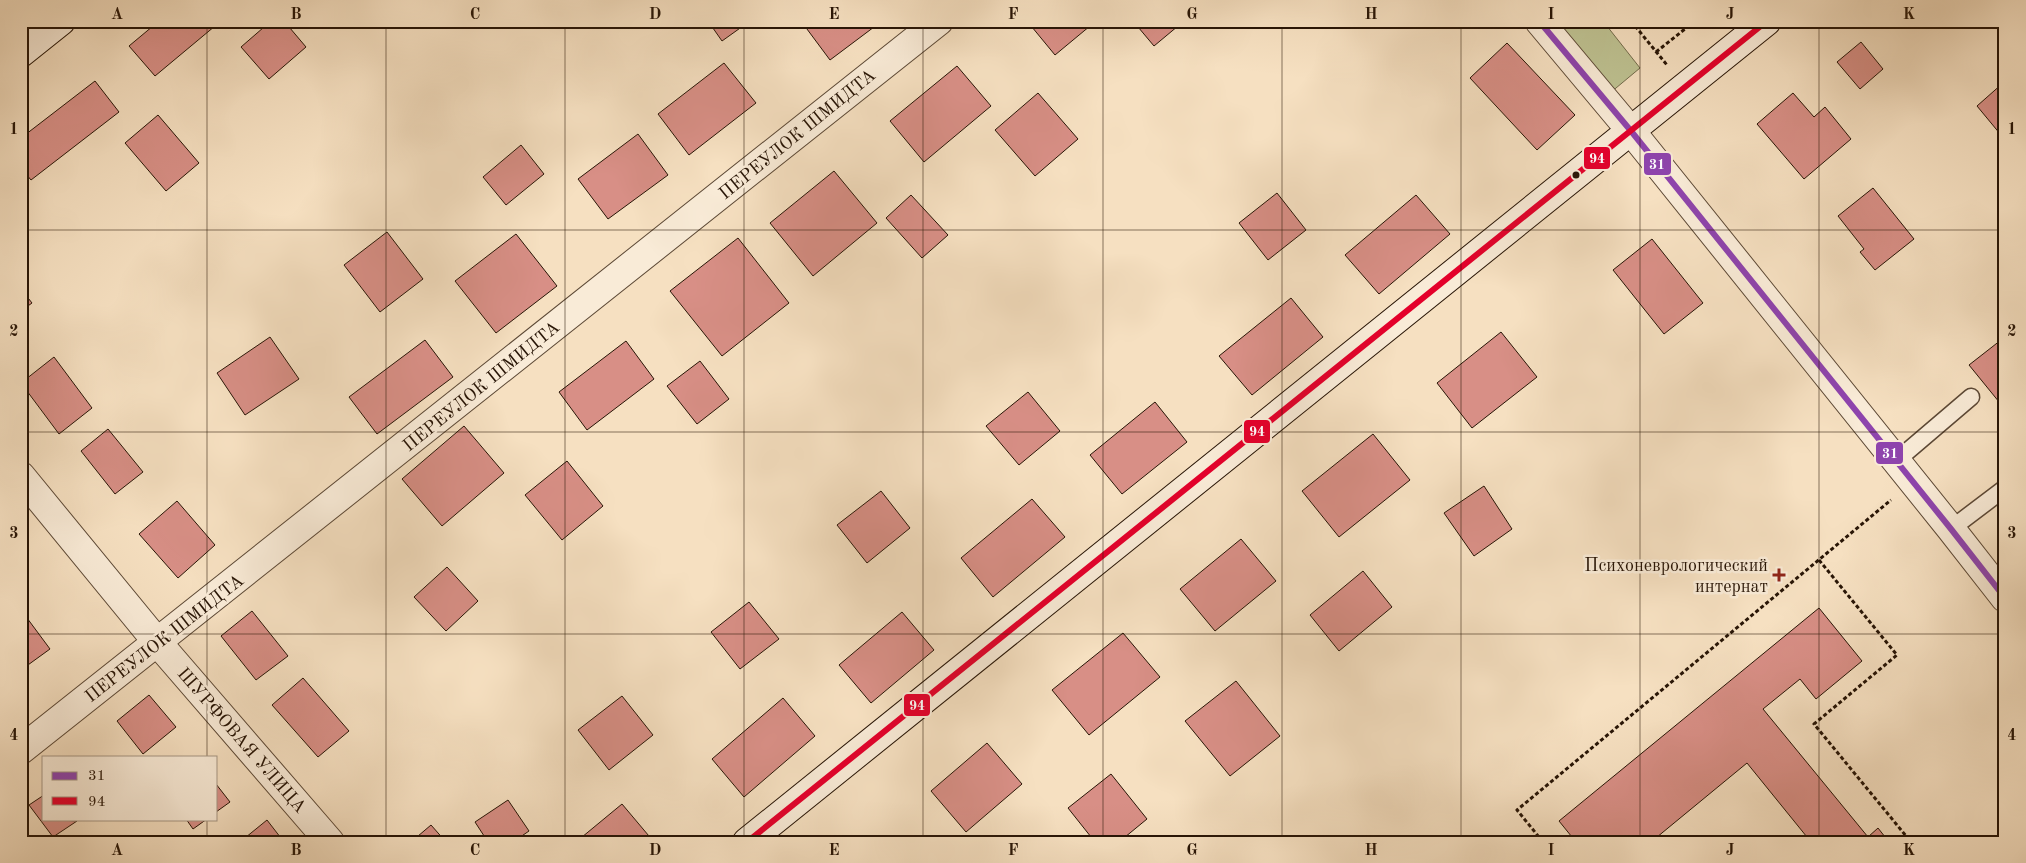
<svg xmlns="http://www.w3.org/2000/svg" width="2026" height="863" font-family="'Old Standard TT',serif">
  <rect width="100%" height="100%" fill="#f6e0c1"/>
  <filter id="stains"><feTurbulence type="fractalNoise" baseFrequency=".004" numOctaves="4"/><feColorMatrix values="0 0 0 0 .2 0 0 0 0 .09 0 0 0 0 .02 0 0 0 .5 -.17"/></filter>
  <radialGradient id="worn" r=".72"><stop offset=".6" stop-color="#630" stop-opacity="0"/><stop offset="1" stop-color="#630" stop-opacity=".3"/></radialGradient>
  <path fill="#bec292" stroke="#736c4c" d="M 1553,21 L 1603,21 L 1640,68 L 1610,93 Z"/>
  <g fill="#d88f86" stroke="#281506">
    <path d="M 159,21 L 221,21 L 155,76 L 129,46 Z"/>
    <path d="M 271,21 L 284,21 L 306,47 L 269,79 L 241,47 Z"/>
    <path d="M 708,21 L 750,21 L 722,41 Z"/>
    <path d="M 801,21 L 882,21 L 830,60 Z"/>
    <path d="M 1027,21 L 1096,21 L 1055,55 Z"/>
    <path d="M 1133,21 L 1184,21 L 1154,46 Z"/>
    <path d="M 1430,21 L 1440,21 L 1434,26 Z"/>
    <path d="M 1861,42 L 1883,69 L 1860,89 L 1837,62 Z"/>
    <path d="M 1507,43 L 1575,115 L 1537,150 L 1470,78 Z"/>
    <path d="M 724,63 L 756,103 L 689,155 L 658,114 Z"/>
    <path d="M 957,66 L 991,106 L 924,162 L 890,121 Z"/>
    <path d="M 95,81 L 119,112 L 31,180 L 21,168 L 21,138 Z"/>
    <path d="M 2003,83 L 2005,85 L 2005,131 L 2001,135 L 1977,106 Z"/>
    <path d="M 1038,93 L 1078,139 L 1035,176 L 995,130 Z"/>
    <path d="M 1793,93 L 1814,117 L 1825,107 L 1851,139 L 1804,179 L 1757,124 Z"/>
    <path d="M 158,115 L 199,163 L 166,191 L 125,143 Z"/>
    <path d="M 638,134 L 668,175 L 608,219 L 578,179 Z"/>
    <path d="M 521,145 L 544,174 L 506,205 L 483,177 Z"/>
    <path d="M 834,171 L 877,223 L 813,276 L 770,223 Z"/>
    <path d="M 1873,188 L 1914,239 L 1875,270 L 1860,252 L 1864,249 L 1838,216 Z"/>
    <path d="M 1277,193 L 1306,230 L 1268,260 L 1239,223 Z"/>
    <path d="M 911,195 L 948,235 L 922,258 L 886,218 Z"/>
    <path d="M 1416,195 L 1450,234 L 1379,294 L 1345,255 Z"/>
    <path d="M 387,232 L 423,279 L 380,312 L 344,265 Z"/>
    <path d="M 516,234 L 557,286 L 496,333 L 455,281 Z"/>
    <path d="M 738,238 L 789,303 L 722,356 L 670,291 Z"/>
    <path d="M 1652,239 L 1703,303 L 1664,334 L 1613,270 Z"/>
    <path d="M 21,289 L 32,303 L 21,311 Z"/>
    <path d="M 1291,298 L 1323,337 L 1252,395 L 1219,356 Z"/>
    <path d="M 1501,332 L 1537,377 L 1472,428 L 1437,383 Z"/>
    <path d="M 270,337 L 299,379 L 245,415 L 217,373 Z"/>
    <path d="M 425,340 L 453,377 L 377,434 L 349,397 Z"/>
    <path d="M 2001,340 L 2005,344 L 2004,408 L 1969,365 Z"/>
    <path d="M 626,341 L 654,379 L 587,430 L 559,392 Z"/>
    <path d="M 54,357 L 92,408 L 59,434 L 21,383 Z"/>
    <path d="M 700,361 L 729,399 L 697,424 L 667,386 Z"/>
    <path d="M 1028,392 L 1060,431 L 1019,465 L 986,426 Z"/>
    <path d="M 1155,402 L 1187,442 L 1122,494 L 1090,455 Z"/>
    <path d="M 464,426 L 504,473 L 442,526 L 402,479 Z"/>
    <path d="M 108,429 L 143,472 L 115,494 L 81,451 Z"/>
    <path d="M 1373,434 L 1410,480 L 1339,537 L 1302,491 Z"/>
    <path d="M 567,461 L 603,506 L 562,540 L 525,495 Z"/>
    <path d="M 1484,486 L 1512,529 L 1474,556 L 1444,513 Z"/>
    <path d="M 881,491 L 910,528 L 867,563 L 837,525 Z"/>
    <path d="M 1032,499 L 1065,537 L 993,597 L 961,558 Z"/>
    <path d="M 177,501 L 215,545 L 178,578 L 139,534 Z"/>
    <path d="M 1241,539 L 1276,581 L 1215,631 L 1180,589 Z"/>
    <path d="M 447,567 L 478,601 L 446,631 L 414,597 Z"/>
    <path d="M 1363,571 L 1392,607 L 1339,651 L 1310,615 Z"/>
    <path d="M 749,602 L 779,639 L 740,669 L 711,632 Z"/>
    <path d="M 1819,608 L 1862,661 L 1816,699 L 1800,679 L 1763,709 L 1868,837 L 1878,828 L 1889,842 L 1811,842 L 1747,763 L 1651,842 L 1576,842 L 1559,821 Z"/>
    <path d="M 252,611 L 288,656 L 256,680 L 221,636 Z"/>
    <path d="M 902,612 L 934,650 L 871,703 L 839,665 Z"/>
    <path d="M 27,618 L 50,649 L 21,670 L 21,622 Z"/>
    <path d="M 1123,633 L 1160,677 L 1089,735 L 1052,690 Z"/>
    <path d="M 303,678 L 349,731 L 318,757 L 272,705 Z"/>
    <path d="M 1236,681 L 1280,736 L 1230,776 L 1185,721 Z"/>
    <path d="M 149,695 L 176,727 L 143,754 L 117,721 Z"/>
    <path d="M 622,696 L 653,735 L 609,770 L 578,730 Z"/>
    <path d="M 783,698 L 815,736 L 744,797 L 712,759 Z"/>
    <path d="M 987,743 L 1022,784 L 966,832 L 931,791 Z"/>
    <path d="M 1111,774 L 1147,819 L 1119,842 L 1095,842 L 1068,808 Z"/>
    <path d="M 216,784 L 230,802 L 216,812 Z"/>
    <path d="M 44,795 L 44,819 L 77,821 L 53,837 L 29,805 Z"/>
    <path d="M 508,800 L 529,831 L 513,842 L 488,842 L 475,822 Z"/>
    <path d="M 622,804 L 654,842 L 576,842 Z"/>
    <path d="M 186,819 L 207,819 L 193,829 Z"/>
    <path d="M 267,820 L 284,842 L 240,842 Z"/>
    <path d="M 431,825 L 446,842 L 411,842 Z"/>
  </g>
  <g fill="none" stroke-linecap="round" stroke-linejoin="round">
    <defs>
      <g id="lane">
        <path d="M 1896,461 L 1971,397"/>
        <path d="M 1951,529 L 2005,488"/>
      </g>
      <g id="street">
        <path d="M 1539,21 L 1631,131 L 1951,529 L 2005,598"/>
        <path d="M 21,476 L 158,643 L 330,842"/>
        <path d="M 21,750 L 939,21"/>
      </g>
      <g id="secondary">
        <path d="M 21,53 L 61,21"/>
        <path d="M 747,842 L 1767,21"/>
      </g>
    </defs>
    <use href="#lane" stroke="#5c4835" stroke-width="19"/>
    <use href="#street" stroke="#5c4835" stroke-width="30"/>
    <use href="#secondary" stroke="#281506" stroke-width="30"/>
    <g stroke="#281506" stroke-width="3" stroke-dasharray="4 2.5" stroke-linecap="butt">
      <path d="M 1631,21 L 1667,65"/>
      <path d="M 1656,52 L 1695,21"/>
      <path d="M 1819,560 L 1897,655 L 1814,724 L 1911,842"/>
      <path d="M 1543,842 L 1517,810 L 1891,500"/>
    </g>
    <use href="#lane" stroke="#f9ebd7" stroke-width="16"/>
    <use href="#street" stroke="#f9ebd7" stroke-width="28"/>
    <use href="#secondary" stroke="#f9ebd7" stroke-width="28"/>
    <defs>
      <path id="bus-1" d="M 1539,21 L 1631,131 L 1951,529 L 2005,598"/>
      <path id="bus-2" d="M 747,842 L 1767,21"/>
    </defs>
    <use href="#bus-1" stroke="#f9ebd7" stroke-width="10"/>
    <use href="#bus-2" stroke="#f9ebd7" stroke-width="10"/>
    <use href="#bus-1" stroke="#8e44ad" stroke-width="6"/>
    <use href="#bus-2" stroke="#e4002b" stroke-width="6"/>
  </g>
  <path fill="none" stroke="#281506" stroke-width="1" stroke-opacity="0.55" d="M 207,21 L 207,757M 386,21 L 386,842M 565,21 L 565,842M 744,21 L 744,842M 923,21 L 923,842M 1103,21 L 1103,842M 1282,21 L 1282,842M 1461,21 L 1461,842M 1640,21 L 1640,842M 1819,21 L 1819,842M 21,230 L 2005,230M 21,432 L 2005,432M 21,634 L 2005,634M 207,819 L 207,842"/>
  <circle fill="#281506" stroke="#f9ebd7" stroke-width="2" cx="1576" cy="175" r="4.5"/>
  <path fill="#8f2418" stroke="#f9ebd7" stroke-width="2" d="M1776.5 567.5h5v5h5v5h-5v5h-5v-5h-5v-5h5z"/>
  <g text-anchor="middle" stroke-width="5" stroke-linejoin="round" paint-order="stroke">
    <g font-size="18" fill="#281506" stroke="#f9ebd7">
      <text transform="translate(797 134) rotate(-39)" y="6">ПЕРЕУЛОК ШМИДТА</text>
      <text transform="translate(481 386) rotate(-39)" y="6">ПЕРЕУЛОК ШМИДТА</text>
      <text transform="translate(164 638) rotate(-38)" y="6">ПЕРЕУЛОК ШМИДТА</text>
      <text transform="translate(242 740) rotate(49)" y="6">ШУРФОВАЯ УЛИЦА</text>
    </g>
    <g font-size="18" fill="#281506" stroke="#f9ebd7" text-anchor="end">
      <text x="1768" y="571">Психоневрологический<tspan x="1768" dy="21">интернат</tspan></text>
    </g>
  </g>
  <g stroke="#f9ebd7" stroke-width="2">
    <rect x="1583" y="146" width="28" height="24" rx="5" fill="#e4002b"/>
    <rect x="1643" y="152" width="29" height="24" rx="5" fill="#8e44ad"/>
    <rect x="1243" y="419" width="28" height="25" rx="5" fill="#e4002b"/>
    <rect x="1875" y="441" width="29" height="24" rx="5" fill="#8e44ad"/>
    <rect x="903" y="693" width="28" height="24" rx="5" fill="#e4002b"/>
  </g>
  <g font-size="14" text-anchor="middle" font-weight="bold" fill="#fff">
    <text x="1597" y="163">94</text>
    <text x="1657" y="169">31</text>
    <text x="1257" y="436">94</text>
    <text x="1890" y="458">31</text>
    <text x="917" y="710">94</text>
  </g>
  <rect width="2026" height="863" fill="none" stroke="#f6e0c1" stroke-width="55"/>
  <rect x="42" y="756" width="175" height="65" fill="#f9ebd7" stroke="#a59583"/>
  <rect x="52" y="772" width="25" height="8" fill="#8e44ad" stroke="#a59583"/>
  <text x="88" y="780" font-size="15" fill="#281506">31</text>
  <rect x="52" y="797" width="25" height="8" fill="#e4002b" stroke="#a59583"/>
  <text x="88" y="806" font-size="15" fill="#281506">94</text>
  <rect x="28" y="28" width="1970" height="808" fill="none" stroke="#281506" stroke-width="2"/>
  <g font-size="16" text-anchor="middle" font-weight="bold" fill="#281506">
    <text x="117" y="19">A</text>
    <text x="296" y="19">B</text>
    <text x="475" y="19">C</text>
    <text x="655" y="19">D</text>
    <text x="834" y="19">E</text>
    <text x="1013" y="19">F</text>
    <text x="1192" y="19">G</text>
    <text x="1371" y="19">H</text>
    <text x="1551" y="19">I</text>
    <text x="1730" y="19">J</text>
    <text x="1909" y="19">K</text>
    <text x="14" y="134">1</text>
    <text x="2012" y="134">1</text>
    <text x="14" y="336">2</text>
    <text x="2012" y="336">2</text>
    <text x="14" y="538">3</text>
    <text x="2012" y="538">3</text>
    <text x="14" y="740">4</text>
    <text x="2012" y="740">4</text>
    <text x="117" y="855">A</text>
    <text x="296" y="855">B</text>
    <text x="475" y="855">C</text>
    <text x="655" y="855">D</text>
    <text x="834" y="855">E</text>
    <text x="1013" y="855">F</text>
    <text x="1192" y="855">G</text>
    <text x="1371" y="855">H</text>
    <text x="1551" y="855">I</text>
    <text x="1730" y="855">J</text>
    <text x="1909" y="855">K</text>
  </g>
  <rect width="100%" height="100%" filter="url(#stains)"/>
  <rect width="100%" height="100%" fill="url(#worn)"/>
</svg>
